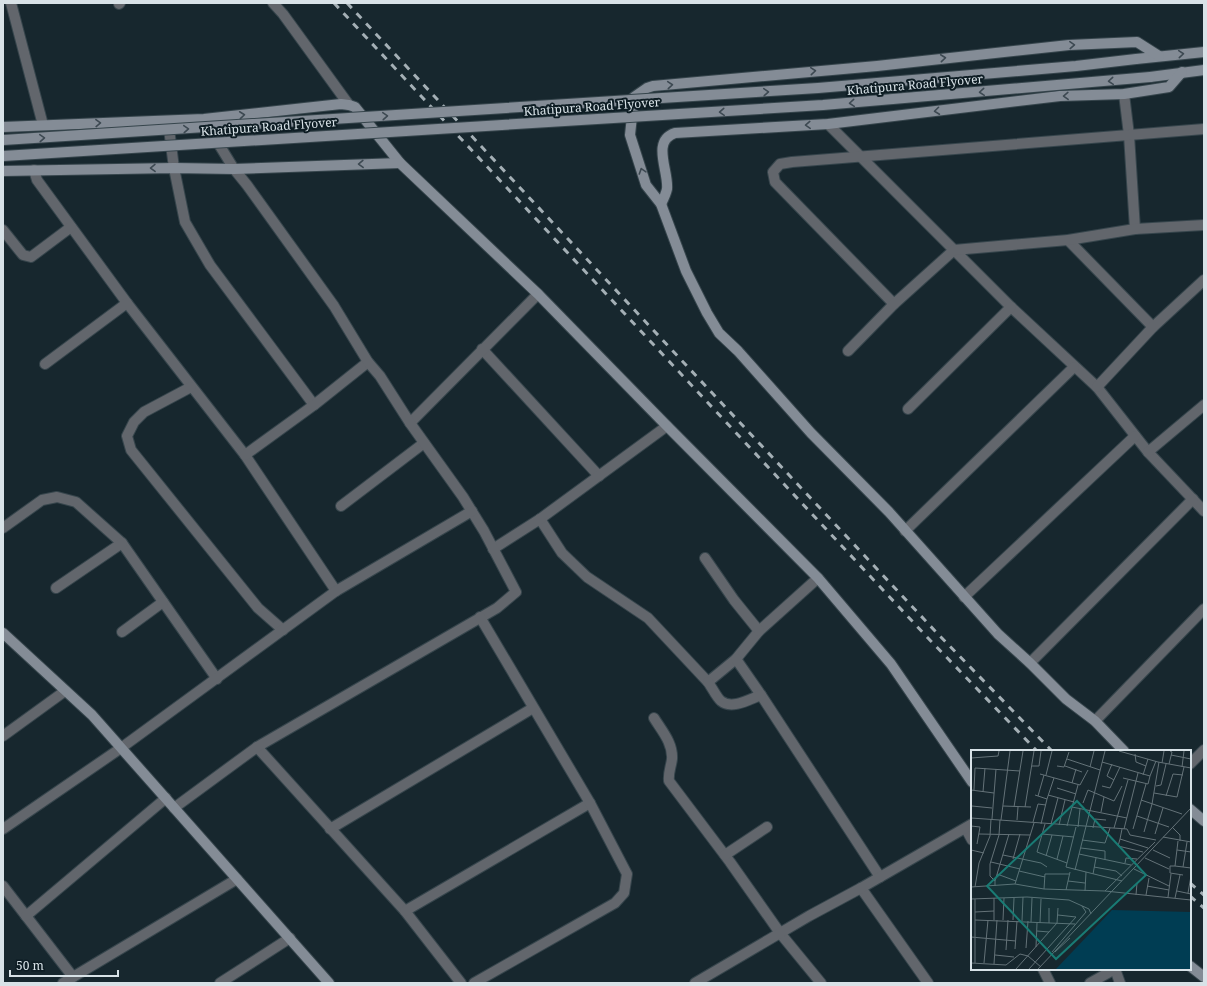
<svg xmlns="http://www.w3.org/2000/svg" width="1207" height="986" font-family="'Noto Serif',serif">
  <rect width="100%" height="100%" fill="#17272e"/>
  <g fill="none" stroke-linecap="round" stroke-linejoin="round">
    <defs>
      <g id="street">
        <path d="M 11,3 L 43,125"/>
        <path d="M 273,3 L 283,14 L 349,105"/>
        <path d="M 119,4 L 120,3"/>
        <path d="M 1124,94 L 1129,135 L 1135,229"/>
        <path d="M 168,121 L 174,168 L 185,222 L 210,265 L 314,405"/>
        <path d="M 828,124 L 1011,307 L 1097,387 L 1148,452 L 1204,511"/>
        <path d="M 34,170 L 37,180 L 127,303 L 245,455 L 336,591"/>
        <path d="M 3,230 L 23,255 L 31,257 L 71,227"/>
        <path d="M 1068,240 L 1153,327"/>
        <path d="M 894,304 L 775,182 L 773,172 L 780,164 L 792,162 L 1204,129"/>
        <path d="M 482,349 L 599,476"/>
        <path d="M 848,351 L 894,304 L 954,250 L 1068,240 L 1135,229 L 1204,225"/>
        <path d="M 45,364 L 127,303"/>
        <path d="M 191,387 L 144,412 L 134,422 L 127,436 L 131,450 L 258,608 L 283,630"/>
        <path d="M 1097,387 L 1153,327 L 1204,280"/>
        <path d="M 908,409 L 1011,307"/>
        <path d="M 410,423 L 538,294"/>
        <path d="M 1148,452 L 1204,405"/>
        <path d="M 245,455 L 314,405 L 368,362"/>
        <path d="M 341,506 L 424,443"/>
        <path d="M 540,519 L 562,553 L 587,577 L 648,618 L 708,682 L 736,659 L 759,631 L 818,578"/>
        <path d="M 3,528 L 42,500 L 57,497 L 76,502 L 122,543 L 217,679"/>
        <path d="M 905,531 L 1074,367"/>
        <path d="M 493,549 L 540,519 L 667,426"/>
        <path d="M 705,558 L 734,600 L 759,631"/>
        <path d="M 56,588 L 122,543"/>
        <path d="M 964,597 L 1135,436"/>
        <path d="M 122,632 L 163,602"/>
        <path d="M 736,659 L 761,695 L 880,877"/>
        <path d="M 1030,663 L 1193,499"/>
        <path d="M 708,682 C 711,686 717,698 721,701 C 732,710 750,699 761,695"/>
        <path d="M 654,718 C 662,731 673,743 672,759 C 671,767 668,773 669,781 L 730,862 L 780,933 L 821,983"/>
        <path d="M 1095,721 L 1204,609"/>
        <path d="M 3,736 L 65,691"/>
        <path d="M 257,747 L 405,911 L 461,983"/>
        <path d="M 1190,764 L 1204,750"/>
        <path d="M 174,808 L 257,747 L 497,608 L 516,592 L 484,531 L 463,497 L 410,423 L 380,376 L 368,362 L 334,306 L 247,185 L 234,169 L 204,120"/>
        <path d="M 3,829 L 121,748 L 336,591 L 472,511"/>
        <path d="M 330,829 L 533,708"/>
        <path d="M 966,829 L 972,840"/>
        <path d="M 725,855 L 767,827"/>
        <path d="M 3,886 L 73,977"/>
        <path d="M 861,888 L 928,983"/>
        <path d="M 405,911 L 590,803"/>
        <path d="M 26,916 L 166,798"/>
        <path d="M 1043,969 L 1050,983"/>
        <path d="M 1115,969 L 1120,983"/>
        <path d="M 63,983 L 237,879"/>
        <path d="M 220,983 L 290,938"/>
        <path d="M 474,983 L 615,903 L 624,893 L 627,874 L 590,803 L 480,617"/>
        <path d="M 695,983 L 809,916 L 861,888 L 972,824"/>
        <path d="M 1090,983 L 1115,969"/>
      </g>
      <g id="secondary">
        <path d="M 1136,59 L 1204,52"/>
        <path d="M 1150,77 L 1204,70"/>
        <path d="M 3,127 L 204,119 L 341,104 L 349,105 L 355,107 L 400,163 L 538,294 L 667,426 L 818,578 L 891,664 L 972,782"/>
        <path d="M 3,171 L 174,168 L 234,169 L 400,163"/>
        <path d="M 661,204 C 663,200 666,194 667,189 C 669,171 651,141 675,133 L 828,124 L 1060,96 L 1124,94 L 1169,87 L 1182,72"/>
        <path d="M 3,633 L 92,715 L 329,983"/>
        <path d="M 1124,751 L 1095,721 L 1066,699 L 1030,663 L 998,634 L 889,512 L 811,433 L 738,351 L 719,333 L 707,313 L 686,271 L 661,204 L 646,185 L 630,135 L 634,97 L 647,88 L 653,86 L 877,66 L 1069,45 L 1137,42 L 1159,56"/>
        <path d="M 1190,809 L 1204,821"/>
        <path d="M 1190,966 L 1204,977"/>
      </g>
    </defs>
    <use href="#street" stroke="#36454c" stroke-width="12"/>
    <use href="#secondary" stroke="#36454c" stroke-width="12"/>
    <use href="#street" stroke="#62666c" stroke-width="10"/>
    <use href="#secondary" stroke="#848c96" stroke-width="10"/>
    <g stroke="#a4afb5" stroke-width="3" stroke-dasharray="7 7" stroke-linecap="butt">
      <path d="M 334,3 L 927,637 L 1037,751"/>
      <path d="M 347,3 L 936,632 L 1052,751"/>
      <path d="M 1190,883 L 1204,895"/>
      <path d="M 1190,896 L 1204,908"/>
    </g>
    <defs>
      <g id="secondary-bridge">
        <path d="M 3,140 L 818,88 L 1076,66 L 1136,59"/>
        <path d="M 3,156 L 823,105 L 1150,77"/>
      </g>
    </defs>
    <use href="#secondary-bridge" stroke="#36454c" stroke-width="12" stroke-linecap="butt"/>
    <use href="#secondary-bridge" stroke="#848c96" stroke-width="10"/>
  </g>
  <defs><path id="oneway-chevron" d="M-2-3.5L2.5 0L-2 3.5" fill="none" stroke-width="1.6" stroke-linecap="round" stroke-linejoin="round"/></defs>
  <g stroke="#3d4952">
    <use href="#oneway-chevron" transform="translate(1072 45) rotate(-3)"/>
    <use href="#oneway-chevron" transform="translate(1181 54) rotate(-5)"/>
    <use href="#oneway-chevron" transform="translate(943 58) rotate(-6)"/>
    <use href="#oneway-chevron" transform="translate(813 71) rotate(-5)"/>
    <use href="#oneway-chevron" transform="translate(1111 81) rotate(175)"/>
    <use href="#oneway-chevron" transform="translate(670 85) rotate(-5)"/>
    <use href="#oneway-chevron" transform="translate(766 92) rotate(-4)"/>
    <use href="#oneway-chevron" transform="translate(982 92) rotate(175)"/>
    <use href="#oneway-chevron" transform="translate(1066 96) rotate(178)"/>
    <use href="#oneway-chevron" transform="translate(852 103) rotate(175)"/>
    <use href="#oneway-chevron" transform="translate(937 111) rotate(173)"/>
    <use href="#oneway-chevron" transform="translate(722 112) rotate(176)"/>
    <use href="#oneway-chevron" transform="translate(242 115) rotate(-6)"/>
    <use href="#oneway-chevron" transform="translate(385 116) rotate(-4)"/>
    <use href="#oneway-chevron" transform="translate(98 123) rotate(-2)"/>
    <use href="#oneway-chevron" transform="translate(808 125) rotate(177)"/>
    <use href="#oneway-chevron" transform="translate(186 129) rotate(-4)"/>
    <use href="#oneway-chevron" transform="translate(42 138) rotate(-4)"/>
    <use href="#oneway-chevron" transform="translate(361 164) rotate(178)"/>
    <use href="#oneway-chevron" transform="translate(153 168) rotate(179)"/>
    <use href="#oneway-chevron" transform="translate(642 171) rotate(-108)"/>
  </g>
  <g text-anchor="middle" stroke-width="4" stroke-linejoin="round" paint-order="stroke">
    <g font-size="12" fill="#d8e2e7" stroke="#0e1d24">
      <text transform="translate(915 85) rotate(-5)" y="4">Khatipura Road Flyover</text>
      <text transform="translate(592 107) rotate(-4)" y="4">Khatipura Road Flyover</text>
      <text transform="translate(269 127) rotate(-4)" y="4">Khatipura Road Flyover</text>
    </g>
  </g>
  <g transform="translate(971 750)">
    <rect width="220" height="220" fill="#17272e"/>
    <path d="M 141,160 L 220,162 L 220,219 L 85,219 Z" fill="#003d53"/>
    <path fill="none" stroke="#647278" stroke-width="1" d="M 148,1 L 187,12 L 220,18M 164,4 L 165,12 L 175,16M 200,5 L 220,9M 0,8 L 27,6 L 28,1M 96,9 L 129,20M 131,12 L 179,26 L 185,11M 191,13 L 193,1M 141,14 L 136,26 L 143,30M 198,14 L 201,2 L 199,1M 61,16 L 68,16 L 70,1M 86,16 L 93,17 L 98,2M 94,16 L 111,22M 119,17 L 123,1M 211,17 L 213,1M 69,24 L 109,35 L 117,20M 75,25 L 81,1M 172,25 L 177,9M 152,28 L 177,34 L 179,26M 101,33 L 105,19M 131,36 L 139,38 L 149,17M 185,36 L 190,35 L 195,14M 86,38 L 105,44M 0,40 L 23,43M 3,40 L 4,18 L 49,21M 12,42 L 14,18M 183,43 L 206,47 L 213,17M 64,45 L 76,49 L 83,28M 77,45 L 103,52M 67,46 L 73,25M 195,46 L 202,24 L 212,25M 170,50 L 211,64M 112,53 L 117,40 L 143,51 L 151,36M 1,56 L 21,58M 32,56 L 60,57M 43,57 L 52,1M 54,57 L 63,1M 101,57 L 156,68M 130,62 L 133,47M 166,66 L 198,77M 0,68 L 156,79 L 159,85 L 185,90M 21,69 L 25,19M 30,70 L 39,1M 46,70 L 47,57M 62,72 L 67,54 L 75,55M 70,74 L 76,49M 74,74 L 66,102 L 96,113M 80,74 L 87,48M 88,75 L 94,50M 0,76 L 9,77 L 6,94M 96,76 L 107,35M 105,77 L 95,117 L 151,131M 107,77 L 109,59M 201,77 L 209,85 L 209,91M 122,78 L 124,69 L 135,70M 143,78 L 157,30M 151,79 L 149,89 L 177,98M 153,79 L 167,23M 162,79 L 175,34M 173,82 L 181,54 L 188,12M 8,84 L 59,85M 71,84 L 103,87M 184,84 L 192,58M 192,87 L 220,92M 149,89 L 147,96 L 172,102M 111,90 L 134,93 L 139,78M 207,91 L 204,116 L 220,118M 110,98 L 134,101 L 134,110M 0,100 L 13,103M 182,100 L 199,108M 206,100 L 220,102M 108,104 L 160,115M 32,105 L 70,113 L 76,117M 75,106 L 81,85M 174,108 L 198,119M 42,109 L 49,84M 86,109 L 92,86M 20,112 L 49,119M 154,113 L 155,108 L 166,109M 204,116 L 199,116 L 199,123 L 212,125M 123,117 L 145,121 L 151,126M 212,117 L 216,92M 163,119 L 198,136M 104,120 L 134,1M 48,121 L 74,127M 26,124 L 45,131M 122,124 L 125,108M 24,131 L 38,84M 97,131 L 114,133M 44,134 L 63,73M 24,136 L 24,131 L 19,126 L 19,114 L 28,85 L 29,70M 176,136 L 198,140M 0,137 L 44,134 L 73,139 L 134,141 L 220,150M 4,137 L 8,113 L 19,86 L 20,69M 73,139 L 74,124 L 98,124M 95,140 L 99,122M 114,141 L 115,122M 134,141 L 184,92M 206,141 L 220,144M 217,143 L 220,126M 165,145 L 166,133M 175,145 L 178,128M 197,147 L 200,124M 204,148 L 209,125M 0,149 L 56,147 L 98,150 L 118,159 L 120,164M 4,162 L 23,161M 4,170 L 104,174M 23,170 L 23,148M 32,170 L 33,148M 42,170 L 43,148M 51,171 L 52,147M 60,172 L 61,148M 69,173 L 70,149M 78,173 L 78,158M 66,181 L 78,182M 0,187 L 45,191M 65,197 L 66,173M 55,198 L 57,171M 44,199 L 46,171M 35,200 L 37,170M 81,202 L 115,162 L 111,156M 84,202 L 99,188M 24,205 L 43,207M 0,213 L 35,215 L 49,204 L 57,206 L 70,217M 4,213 L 4,149M 13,213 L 17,170M 23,214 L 26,170M 45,219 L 86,173 L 87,158M 58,219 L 105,167 L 87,165M 67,219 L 220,58"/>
    <path fill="#197b74" fill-opacity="0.15" stroke="#197b74" stroke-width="2" d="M 106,51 L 175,125 L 85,209 L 16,136 Z"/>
    <rect width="220" height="220" fill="none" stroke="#d8e2e7" stroke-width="2"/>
  </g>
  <rect width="1207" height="986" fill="none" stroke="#d8e2e7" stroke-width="8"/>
  <path d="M10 970v6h108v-6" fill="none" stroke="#d8e2e7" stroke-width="2"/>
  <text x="16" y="970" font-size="12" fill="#d8e2e7" stroke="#0e1d24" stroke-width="3" paint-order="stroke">50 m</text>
</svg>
